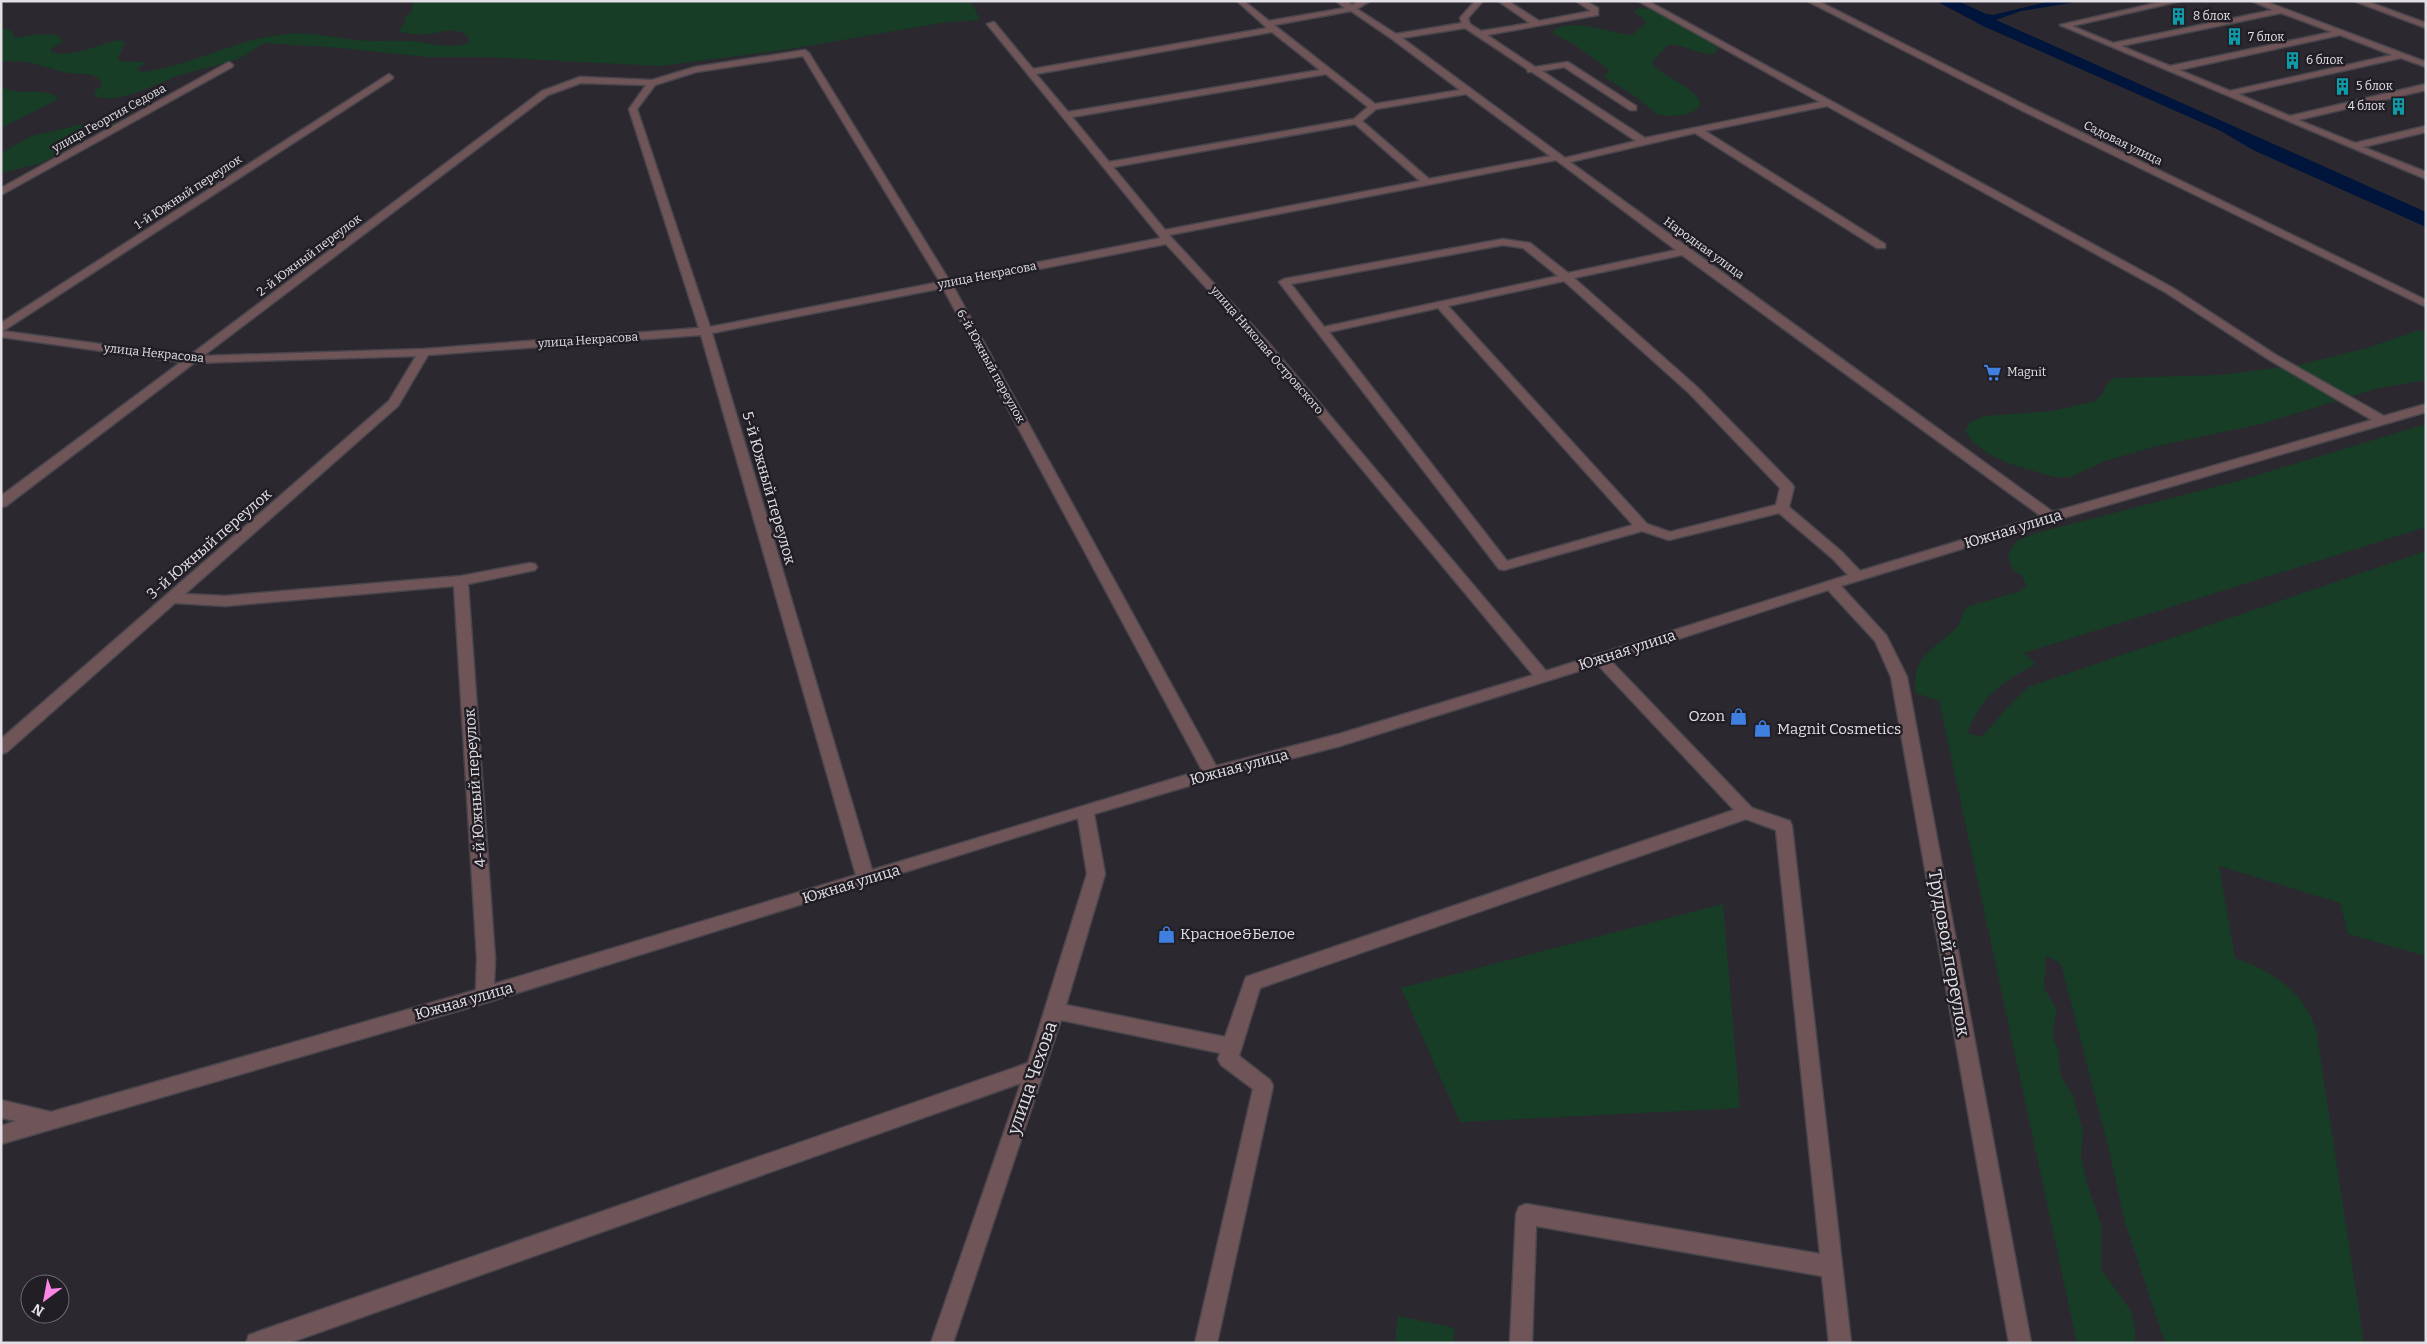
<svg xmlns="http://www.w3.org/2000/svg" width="2427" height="1344" font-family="Bitter,serif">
  <rect width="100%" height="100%" fill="#2b282f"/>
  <g fill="#173d26">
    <path d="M 413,1 L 971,1 L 980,20 L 947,22 L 784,50 L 660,66 L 486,57 L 427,57 L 341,48 L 266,43 C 256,46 250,54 240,58 C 222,65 203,68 184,74 C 159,81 121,106 95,96 L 94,92 L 101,86 L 101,81 C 91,70 77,76 64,72 C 41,66 26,58 1,62 L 1,28 L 12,31 L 14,38 L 40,34 L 58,35 L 63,41 L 51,49 L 51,52 C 75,58 97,44 120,40 L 125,43 L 118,58 L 120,61 L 144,62 L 143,65 L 136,69 L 142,72 C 193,66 238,37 289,34 C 311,32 335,38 357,40 C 375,42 393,40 410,41 C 431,43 450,50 470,42 C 465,25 442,32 430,34 C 420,35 410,34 401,32 L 400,28 L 405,23 L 404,19 L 412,11 Z"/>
    <path d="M 1640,8 L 1656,10 L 1721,46 L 1713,54 C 1696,55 1685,43 1668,45 L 1652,62 C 1657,76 1694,84 1701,104 L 1696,110 L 1685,115 L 1666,116 L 1657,114 L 1632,94 L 1604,77 L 1609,70 L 1575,45 L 1552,33 C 1562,15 1615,34 1632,35 L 1646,23 L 1645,20 L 1635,13 L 1634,10 Z"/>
    <path d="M 1,86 C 17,97 39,87 56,96 L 57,100 L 1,128 Z"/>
    <path d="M 104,119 L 114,120 L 115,124 L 55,142 L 51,147 L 57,154 L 42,163 L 1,173 L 1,153 L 32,136 Z"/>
    <path d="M 2416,331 L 2426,331 L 2426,380 L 2379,388 L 2261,424 L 2157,446 L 2105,461 L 2071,477 L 2054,477 L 2010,464 L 1987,453 L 1973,442 L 1965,431 L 1970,422 L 1984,416 L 2052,411 L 2095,401 L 2103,394 L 2106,385 L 2114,378 L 2219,375 L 2299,365 L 2367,348 Z"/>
    <path d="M 2426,424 L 2426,527 L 2024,653 L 2036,664 C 2000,683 1984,694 1967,733 L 1982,737 L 2005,710 L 2028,687 L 2426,551 L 2426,956 L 2348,934 L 2340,903 L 2219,866 L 2235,958 C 2272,971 2303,991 2316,1029 L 2364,1343 L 2165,1343 L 2125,1222 L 2108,1146 L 2061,964 L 2046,955 L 2044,988 L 2057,1010 L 2053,1028 L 2053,1039 L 2059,1051 L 2060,1074 L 2073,1096 L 2083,1131 L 2081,1157 L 2087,1183 L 2102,1227 L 2101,1269 L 2131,1311 L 2135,1327 L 2135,1343 L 2077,1343 L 1939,701 L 1916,693 C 1910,657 1934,650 1956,628 C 1961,623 1963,614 1966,607 L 2021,591 L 2026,585 L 2022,576 L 2013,570 L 2008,556 L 2016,541 L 2036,533 L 2238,481 Z"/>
    <path d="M 1723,904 L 1740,1108 L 1460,1122 L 1401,988 Z"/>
    <path d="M 1398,1316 L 1455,1328 L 1453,1343 L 1395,1343 Z"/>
  </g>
  <path fill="#00153c" d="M 1936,1 L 1958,1 L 1986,14 L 1993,15 L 2051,1 L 2083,1 L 2021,11 L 1996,20 L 2426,212 L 2426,227 L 2253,150 L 2221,131 L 1983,26 Z"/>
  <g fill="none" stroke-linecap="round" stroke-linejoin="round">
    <defs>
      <g id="minor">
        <path d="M 1237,1 L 1244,1 L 1269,21 L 1345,8 L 1336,1 L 1346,1 L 1352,5 L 1360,1 L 1370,1 L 1357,9 L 1396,34 L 1462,23 L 1460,18 L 1475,1 L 1483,1 L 1468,18 L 1470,24 L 1481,31 L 1530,23 L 1498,1 L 1508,1 L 1539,21 L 1591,11 L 1576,1 L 1586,1 L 1598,8 L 1598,15 L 1487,35 L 1535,67 L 1568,62 L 1636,106 L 1636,110 L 1630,110 L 1564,67 L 1542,71 L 1645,138 L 1820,102 L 1638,1 L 1648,1 L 2173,288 L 2276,355 L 2384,416 L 2426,404 L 2426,412 L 2056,520 L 1841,586 L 1886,635 L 1907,677 L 2031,1343 L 2009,1343 L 1891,677 L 1875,641 L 1828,590 L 1611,661 L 1752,808 L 1790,821 L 1792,826 L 1851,1343 L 1829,1343 L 1822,1276 L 1536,1226 L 1532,1343 L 1510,1343 L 1516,1214 L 1519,1207 L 1526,1204 L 1820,1254 L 1776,830 L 1746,819 L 1260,988 L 1239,1056 L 1270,1080 L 1273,1086 L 1217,1343 L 1195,1343 L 1253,1089 L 1221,1065 L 1218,1059 L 1220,1053 L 1061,1020 L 953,1343 L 931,1343 L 1021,1083 L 289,1343 L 246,1343 L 249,1335 L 257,1332 L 1028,1063 L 1087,874 L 1078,818 L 485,1003 L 1,1144 L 1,1126 L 16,1121 L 1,1118 L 1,1100 L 51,1112 L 476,990 L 477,958 L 454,586 L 225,606 L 175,603 L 7,752 L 1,754 L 1,739 L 389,401 L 416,356 L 194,363 L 6,506 L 1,507 L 1,496 L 181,362 L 1,337 L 1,323 L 389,74 L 393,77 L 392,79 L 3,331 L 189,356 L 542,91 L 580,77 L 652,80 L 695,67 L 805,50 L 809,53 L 949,280 L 1161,238 L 987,24 L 994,22 L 1033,69 L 1267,28 ZM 1351,11 L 1392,39 L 1460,90 L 1375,104 L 1274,25 ZM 1465,28 L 1527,69 L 1528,72 L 1532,72 L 1636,141 L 1565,158 L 1402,38 ZM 1272,32 L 1320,70 L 1068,112 L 1036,74 ZM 803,56 L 940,282 L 710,327 L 637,109 L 655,85 L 696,72 ZM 1326,74 L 1368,107 L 1354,119 L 1109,162 L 1072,117 ZM 581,83 L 646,85 L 629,109 L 699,328 L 424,349 L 203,356 L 548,95 ZM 1466,94 L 1550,156 L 1429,179 L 1362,121 L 1376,109 ZM 1827,106 L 2165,292 L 2268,359 L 2372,420 L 2053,512 L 1570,162 L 1695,133 L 1877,248 L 1885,248 L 1885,244 L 1705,131 ZM 1355,124 L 1420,181 L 1165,230 L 1113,167 ZM 1556,160 L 1676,250 L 1568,273 L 1530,243 L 1503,239 L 1284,279 L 1279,282 L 1499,569 L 1504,570 L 1642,531 L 1669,540 L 1779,513 L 1832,558 L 1848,575 L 1546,671 L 1267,341 L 1169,235 ZM 1166,244 L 1259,345 L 1533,675 L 1339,734 L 1216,766 L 953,286 ZM 1503,245 L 1523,248 L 1558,276 L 1324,327 L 1291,284 ZM 1682,255 L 2041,516 L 1860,571 L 1842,552 L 1789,507 L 1794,487 L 1792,484 L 1697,387 L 1574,278 ZM 1564,281 L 1689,393 L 1780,488 L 1776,505 L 1670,532 L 1647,524 L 1448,306 ZM 943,288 L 1202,770 L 872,870 L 712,333 ZM 1438,308 L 1633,525 L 1507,561 L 1329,332 ZM 701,335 L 856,875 L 494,984 L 495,958 L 468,584 L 535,570 L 537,567 L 535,564 L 530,563 L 461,576 L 225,596 L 185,594 L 398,406 L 428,355 ZM 1598,665 L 1734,810 L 1246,977 L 1225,1037 L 1066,1005 L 1105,874 L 1094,814 L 1212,779 L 1340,746 Z"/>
        <path d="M 1807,1 L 1818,1 L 2029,107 L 2426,300 L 2426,307 L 2023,111 Z"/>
        <path d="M 2165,1 L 2181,1 L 2072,26 L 2113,43 L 2273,10 L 2252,1 L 2264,1 L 2426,62 L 2426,67 L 2401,58 L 2238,94 L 2290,116 L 2426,84 L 2426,90 L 2298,120 L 2355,143 L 2426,126 L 2426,132 L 2363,147 L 2426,172 L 2426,179 L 2060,25 ZM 2281,13 L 2332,32 L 2170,66 L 2121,46 ZM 2340,35 L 2392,55 L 2230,91 L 2179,70 Z"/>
        <path d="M 2354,1 L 2366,1 L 2426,23 L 2426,28 Z"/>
        <path d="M 229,62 L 233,65 L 232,67 L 1,195 L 1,188 Z"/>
      </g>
    </defs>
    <use href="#minor" stroke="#48454c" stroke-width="3"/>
    <use href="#minor" fill="#705558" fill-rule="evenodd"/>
  </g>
  <defs>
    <symbol id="building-bare" viewBox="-9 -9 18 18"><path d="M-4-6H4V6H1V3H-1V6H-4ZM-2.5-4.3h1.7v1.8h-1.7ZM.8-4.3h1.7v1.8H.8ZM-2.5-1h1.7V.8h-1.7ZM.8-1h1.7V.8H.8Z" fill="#0f9aa8" stroke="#211e25" stroke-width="2.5" paint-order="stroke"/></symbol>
    <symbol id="supermarket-bare" viewBox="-9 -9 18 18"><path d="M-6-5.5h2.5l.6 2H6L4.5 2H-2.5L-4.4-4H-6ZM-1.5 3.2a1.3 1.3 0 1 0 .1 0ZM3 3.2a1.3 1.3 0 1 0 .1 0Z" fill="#3f7fe0" stroke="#211e25" stroke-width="2.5" paint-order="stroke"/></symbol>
    <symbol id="shop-bare" viewBox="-9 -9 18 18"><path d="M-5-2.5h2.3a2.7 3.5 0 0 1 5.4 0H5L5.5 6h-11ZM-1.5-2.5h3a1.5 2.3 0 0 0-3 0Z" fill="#3f7fe0" stroke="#211e25" stroke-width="2.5" paint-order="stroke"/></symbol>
  </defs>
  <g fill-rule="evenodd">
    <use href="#building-bare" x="2166" y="4" width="25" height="25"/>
    <use href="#building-bare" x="2222" y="24" width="25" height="25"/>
    <use href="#building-bare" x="2280" y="48" width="25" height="25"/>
    <use href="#building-bare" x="2330" y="74" width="25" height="25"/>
    <use href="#building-bare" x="2386" y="94" width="25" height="25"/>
    <use href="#supermarket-bare" x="1980" y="360" width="25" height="25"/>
    <use href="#shop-bare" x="1726" y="704" width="25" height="25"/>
    <use href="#shop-bare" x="1750" y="716" width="25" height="25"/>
    <use href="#shop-bare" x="1154" y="922" width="25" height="25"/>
  </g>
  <g text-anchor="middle" stroke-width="5" stroke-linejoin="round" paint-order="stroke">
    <g font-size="12" fill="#e2e0e5" stroke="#211e25" text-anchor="start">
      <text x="2193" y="20">8 блок</text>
      <text x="2248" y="41">7 блок</text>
      <text x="2306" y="64">6 блок</text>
      <text x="2356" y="90">5 блок</text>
      <text x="2385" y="110" text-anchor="end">4 блок</text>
      <text x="2007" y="376">Magnit</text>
    </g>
    <g font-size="12" fill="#e2e0e5" stroke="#211e25">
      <text transform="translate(109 118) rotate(-29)" y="4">улица Георгия Седова</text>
      <text transform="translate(2123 143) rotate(26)" y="4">Садовая улица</text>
      <text transform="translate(188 192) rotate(-33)" y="4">1-й Южный переулок</text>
      <text transform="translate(1704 248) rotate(36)" y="4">Народная улица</text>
      <text transform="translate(309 255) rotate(-37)" y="4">2-й Южный переулок</text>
      <text transform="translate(987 275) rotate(-11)" y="4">улица Некрасова</text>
      <text transform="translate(588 340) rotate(-4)" y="4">улица Некрасова</text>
      <text transform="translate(1267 350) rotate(49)" y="4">улица Николая Островского</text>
      <text transform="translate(154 353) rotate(6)" y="4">улица Некрасова</text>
      <text transform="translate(991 366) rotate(61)" y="4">6-й Южный переулок</text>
    </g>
    <g font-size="15" fill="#e2e0e5" stroke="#211e25">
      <text transform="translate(769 488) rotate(74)" y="5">5-й Южный переулок</text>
      <text transform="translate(2013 529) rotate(-17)" y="5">Южная улица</text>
      <text transform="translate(209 544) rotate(-41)" y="5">3-й Южный переулок</text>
      <text transform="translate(1627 650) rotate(-18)" y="5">Южная улица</text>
      <text transform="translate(1239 767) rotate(-15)" y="5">Южная улица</text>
      <text transform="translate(475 788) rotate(-94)" y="5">4-й Южный переулок</text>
      <text transform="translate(851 884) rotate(-17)" y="5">Южная улица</text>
      <text transform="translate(464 1001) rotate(-16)" y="5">Южная улица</text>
    </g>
    <g font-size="15" fill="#e2e0e5" stroke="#211e25" text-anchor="start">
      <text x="1725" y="721" text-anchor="end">Ozon</text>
      <text x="1777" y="734">Magnit Cosmetics</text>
      <text x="1180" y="939">Красное&amp;Белое</text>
    </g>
    <g font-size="18" fill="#e2e0e5" stroke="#211e25">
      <text transform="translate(1949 953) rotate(80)" y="6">Трудовой переулок</text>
      <text transform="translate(1032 1078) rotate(-71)" y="6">улица Чехова</text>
    </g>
  </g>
  <rect width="2427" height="1344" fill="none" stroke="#e2e0e5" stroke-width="5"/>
  <g transform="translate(45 1299) rotate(212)"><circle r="24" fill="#211e25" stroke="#6e6c72"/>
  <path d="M0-4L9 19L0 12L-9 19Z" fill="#fc86e3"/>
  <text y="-8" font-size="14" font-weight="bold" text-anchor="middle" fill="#e2e0e5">N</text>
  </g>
</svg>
